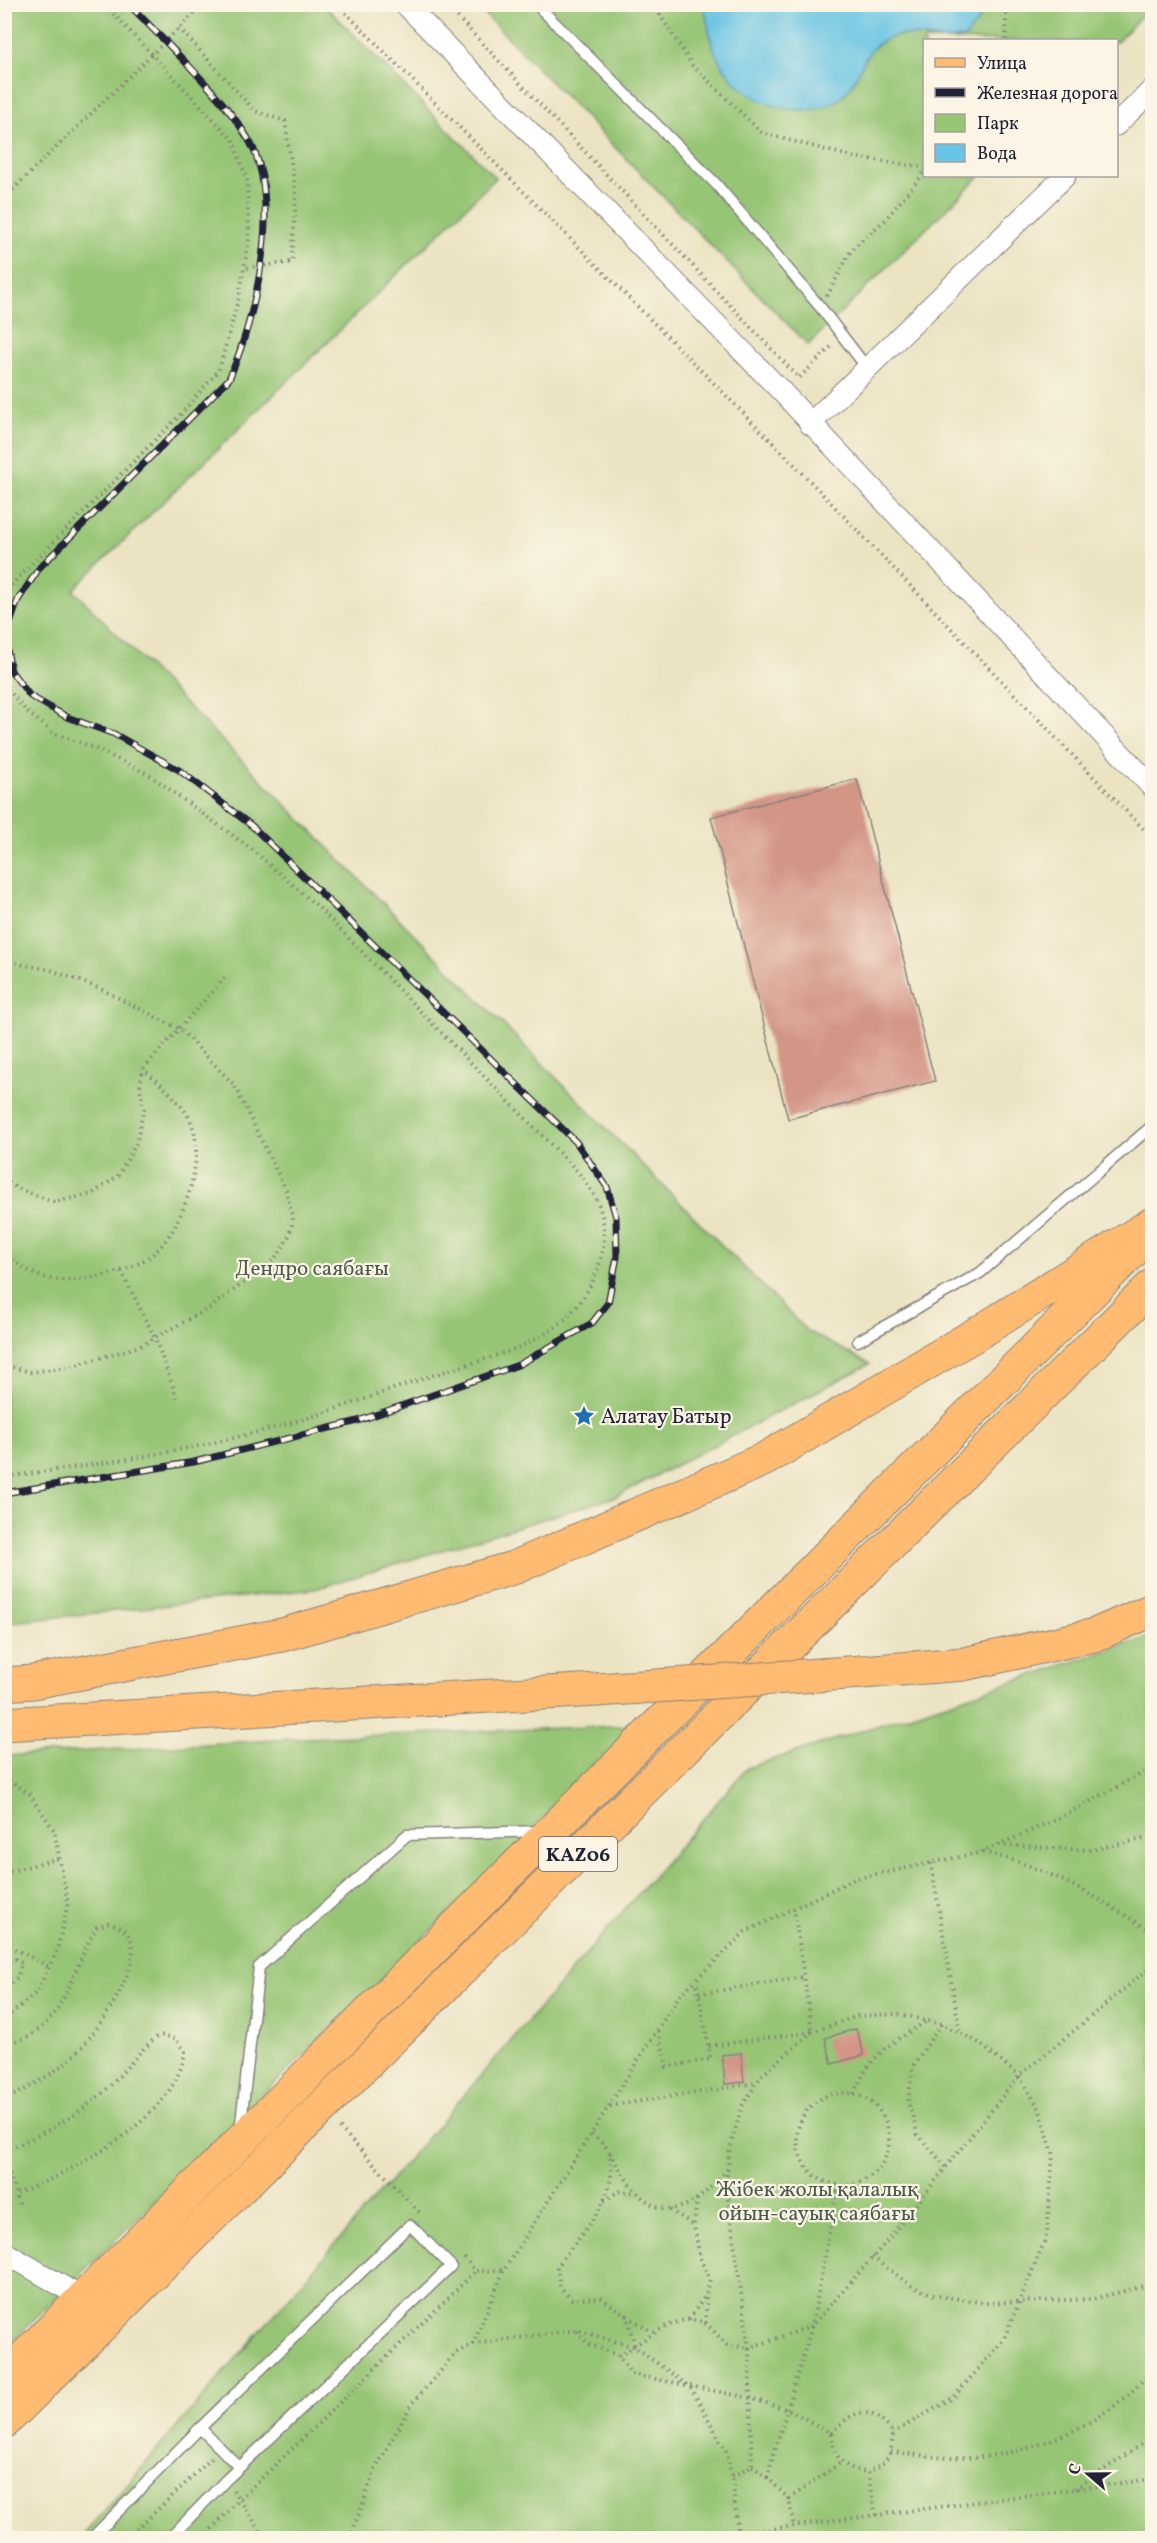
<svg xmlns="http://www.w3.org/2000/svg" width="1157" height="2543" font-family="Vollkorn,serif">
  <rect width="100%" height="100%" fill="#fcf5e5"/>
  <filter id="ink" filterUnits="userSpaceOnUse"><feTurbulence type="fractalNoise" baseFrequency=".0167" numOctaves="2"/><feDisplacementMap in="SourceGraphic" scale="12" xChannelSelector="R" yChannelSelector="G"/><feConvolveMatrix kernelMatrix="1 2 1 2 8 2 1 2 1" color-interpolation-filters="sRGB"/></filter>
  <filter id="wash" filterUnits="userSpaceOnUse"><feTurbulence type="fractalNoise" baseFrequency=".008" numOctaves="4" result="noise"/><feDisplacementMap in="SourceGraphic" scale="24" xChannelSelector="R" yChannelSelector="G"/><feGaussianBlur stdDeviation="1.35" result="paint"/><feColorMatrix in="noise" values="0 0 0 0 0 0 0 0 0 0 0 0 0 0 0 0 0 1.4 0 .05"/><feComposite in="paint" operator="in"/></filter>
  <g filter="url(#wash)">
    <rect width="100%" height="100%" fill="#ebe3c2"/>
    <g fill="#96c574" stroke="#5c7458" stroke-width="1.5">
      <path d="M 1152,4 L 1117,42 L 924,40 L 924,176 L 980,176 L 808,345 L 476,5 Z"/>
      <path d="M 4,5 L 324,5 L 496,178 L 73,590 L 807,1331 L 870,1364 L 615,1497 L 315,1589 L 5,1623 Z"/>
      <path d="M 1152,1636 L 1152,2538 L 81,2538 L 747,1768 Z"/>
      <path d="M 640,1725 L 5,2348 L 5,1756 L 307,1738 Z"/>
    </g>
    <path fill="#67c4e5" stroke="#447390" stroke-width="1.5" d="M 704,5 L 704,4 L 985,5 L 980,19 L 965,38 C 957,39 949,40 942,40 C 927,38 911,33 896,36 C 858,45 864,81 839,99 C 812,119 765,109 740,87 C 733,81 725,70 720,62 C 710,46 708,23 704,5 Z"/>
    <g id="blocks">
      <g fill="#d39586">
        <path d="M 857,779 L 935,1081 L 788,1119 L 711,817 Z"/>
        <path d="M 856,2029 L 864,2055 L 832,2064 L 825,2038 Z"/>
        <path d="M 741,2053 L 744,2082 L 725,2084 L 722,2055 Z"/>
      </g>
    </g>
  </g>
  <g filter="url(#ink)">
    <use href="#blocks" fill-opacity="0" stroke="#86827e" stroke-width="1.5"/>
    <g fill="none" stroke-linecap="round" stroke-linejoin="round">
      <defs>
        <g id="lane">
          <path d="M 536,4 L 716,184 L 821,308 L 867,368"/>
          <path d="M 858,1341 L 980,1273 L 1152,1126"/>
          <path d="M 240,2131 L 259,1967 L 407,1835 L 541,1831"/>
          <path d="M 200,2428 L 239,2467"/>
          <path d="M 92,2538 L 200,2428 L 410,2225 L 451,2266 L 226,2480 L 170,2538"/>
        </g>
        <g id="street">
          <path d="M 405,4 L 782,392 L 1152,787"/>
          <path d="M 1116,125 L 1152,90"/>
          <path d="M 810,424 L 1065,176"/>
          <path d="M 4,2252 L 84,2299"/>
        </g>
        <g id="primary">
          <path d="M 4,2377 L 1152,1232"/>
          <path d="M 4,2422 L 1152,1286"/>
        </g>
        <g id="highway">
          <path d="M 862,1672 L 964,1664 L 1095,1635 L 1152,1610"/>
          <path d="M 4,1684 L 33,1682 L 282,1635 L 516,1567 L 765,1459 L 983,1330 L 1152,1224"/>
          <path d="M 4,1724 L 597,1690"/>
        </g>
      </defs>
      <use href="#lane" stroke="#86827e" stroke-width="13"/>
      <use href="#street" stroke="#86827e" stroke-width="23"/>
      <use href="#primary" stroke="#86827e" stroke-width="35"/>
      <use href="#highway" stroke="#86827e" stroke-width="35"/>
      <g stroke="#86827e" stroke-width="4" stroke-dasharray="1.5 4.5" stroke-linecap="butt">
        <path d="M 337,4 L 786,456 L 1152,838"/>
        <path d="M 445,4 L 799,378 L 832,346"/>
        <path d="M 653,4 L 692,65 L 762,133 L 853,157 L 924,167"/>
        <path d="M 179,28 L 255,111 L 285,121 L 296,196 L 292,262 L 244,268"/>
        <path d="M 1006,40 L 1006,4"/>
        <path d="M 4,198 L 204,4"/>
        <path d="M 827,296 L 852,249 L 885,220 L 924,173"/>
        <path d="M 4,602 L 12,584 L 180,415 L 219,370 L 239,297 L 249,239 L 247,180 L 233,140 L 104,4"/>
        <path d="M 4,685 L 26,711 L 54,733 L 92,747 L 148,774 L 250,848 L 316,905 L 579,1173 C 585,1182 594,1193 598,1203 C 614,1241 596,1288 568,1316 C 535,1349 480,1360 437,1374 C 389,1390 342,1408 294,1422 C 200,1450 102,1464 4,1477"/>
        <path d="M 4,961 L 51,970 L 101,989 L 181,1030 L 234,1085 L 286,1190 L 293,1220 L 289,1236 L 279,1254 L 265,1267 L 211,1307 L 140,1346 L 70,1367 L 30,1372 L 4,1365"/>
        <path d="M 4,1179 L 16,1188 L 54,1202 L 92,1194 L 118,1176 L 136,1144 L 144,1109 L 140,1087 L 143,1069 L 227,975"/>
        <path d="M 4,1252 C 14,1262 29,1273 43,1277 C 72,1286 129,1274 153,1254 C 183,1230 210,1151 188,1116 C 176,1097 160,1083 143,1069"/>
        <path d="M 121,1271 L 155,1338 L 177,1398"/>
        <path d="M 4,1777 L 29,1794 L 54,1830 L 68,1903 L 57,1951 L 37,1992 L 4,2020"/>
        <path d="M 999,1845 L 1091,1850 L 1152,1837"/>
        <path d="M 983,1852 C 1048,1867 1097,1897 1152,1932"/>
        <path d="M 931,1863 L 960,2032"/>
        <path d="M 4,1873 L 60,1858"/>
        <path d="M 4,1943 L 49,1967"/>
        <path d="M 4,1964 L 15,1959 L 22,1963 L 17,1978 L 4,1990"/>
        <path d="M 699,1994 L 803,1977"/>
        <path d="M 941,2024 L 913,2066 L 908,2102 L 918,2135 L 946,2167"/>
        <path d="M 658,2031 L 667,2067 L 711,2059 L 696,1980"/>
        <path d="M 4,2044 C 66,2034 69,1971 97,1927 L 108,1923 C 117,1926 125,1928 130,1938 C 145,1967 90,2043 68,2061 C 48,2077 27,2089 4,2100"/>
        <path d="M 709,2046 L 812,2032 L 794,1909"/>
        <circle cx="843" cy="2139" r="46"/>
        <path d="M 854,2094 C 869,2054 893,2042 927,2021"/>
        <path d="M 610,2106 L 756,2083"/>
        <path d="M 340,2128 L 421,2214"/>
        <path d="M 592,2134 C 597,2139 604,2144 608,2150 C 611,2154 610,2160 611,2164 C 614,2205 578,2235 557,2267 L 560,2287 L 572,2299 L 601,2298 L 626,2315 L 635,2346"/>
        <path d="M 4,2151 C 45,2133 83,2114 114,2082 C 130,2065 141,2048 160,2035 L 175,2038 L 185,2052 C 175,2120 73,2171 16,2194"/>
        <path d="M 610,2153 C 629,2186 654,2228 697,2199 C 708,2192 718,2179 727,2170"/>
        <path d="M 4,2157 L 19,2204"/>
        <path d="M 838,2185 L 812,2326 L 749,2348 L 726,2185 L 730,2148 L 742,2106 L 762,2075 L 812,2032 L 857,2016 L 899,2014 L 941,2024 L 976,2041 L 1019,2076 L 1039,2108 L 1053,2153 L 1047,2235 L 1004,2339 L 953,2398 L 893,2433"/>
        <path d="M 697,2199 L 694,2225 L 700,2258 L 710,2279 L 706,2295 L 706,2323"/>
        <path d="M 604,2201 L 619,2191 L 636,2193"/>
        <path d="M 670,2210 L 694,2225"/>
        <path d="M 872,2257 L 913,2287 L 934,2295 L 986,2303 L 1093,2299 L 1152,2284"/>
        <path d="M 464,2258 L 476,2271 L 504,2270 L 679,1996 L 745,1932 L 854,1879 L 982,1852 L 1057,1819 L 1152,1768"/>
        <path d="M 627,2316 L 653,2332"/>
        <path d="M 689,2319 L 706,2295"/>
        <path d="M 577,2331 L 587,2343 L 619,2356 L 631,2374 L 750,2398 L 789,2410 L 831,2433 C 834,2458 843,2469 868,2472 L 876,2516"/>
        <path d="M 473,2344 L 577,2330 L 635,2347 L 691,2388 L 726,2451 L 732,2476 L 738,2534"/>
        <path d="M 619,2356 C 640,2344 682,2306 707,2325 C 714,2330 720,2339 727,2345 L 749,2348 L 752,2466 L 732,2476"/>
        <path d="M 831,2433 C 856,2408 869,2404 893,2433 C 891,2457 890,2460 868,2472"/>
        <path d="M 891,2452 C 915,2454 940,2459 964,2458 C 1028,2457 1115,2422 1152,2368"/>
        <path d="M 752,2466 L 767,2477 L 812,2326 L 887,2241 L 1019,2076 L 1152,1966"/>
        <path d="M 767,2477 L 789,2499 L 794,2527"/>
        <path d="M 1075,2489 L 1142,2444 L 1152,2434"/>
        <path d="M 233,2490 L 265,2538"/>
        <path d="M 789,2499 L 840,2463"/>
        <path d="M 128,2538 L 212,2458"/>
        <path d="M 203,2538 L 239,2500 L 476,2271"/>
        <path d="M 350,2538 L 375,2470 L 411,2405 L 456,2353 L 473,2344 L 504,2270"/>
        <path d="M 703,2538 L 1152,2479"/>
      </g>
      <use href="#lane" stroke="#fff" stroke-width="10"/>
      <use href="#street" stroke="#fff" stroke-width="21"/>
      <use href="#primary" stroke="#febb71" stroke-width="33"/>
      <use href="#highway" stroke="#febb71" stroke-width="33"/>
      <defs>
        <path id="rail" d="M 4,1493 L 194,1462 L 358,1421 L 518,1365 L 592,1323 L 608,1303 L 617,1257 L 616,1217 L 607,1187 L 576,1142 L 252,826 L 179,770 L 114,734 L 67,717 L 30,696 L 11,671 L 5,638 L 18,600 L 40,567 L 229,379 C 255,320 283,202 250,142 C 224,96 166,44 129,4"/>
      </defs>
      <use href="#rail" stroke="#22223b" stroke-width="7"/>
      <use href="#rail" stroke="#fcf5e5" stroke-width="4.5" stroke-dasharray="14" stroke-linecap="butt"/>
      <defs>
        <path id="highway-bridge" d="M 597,1690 L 862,1672"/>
      </defs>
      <use href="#highway-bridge" stroke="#86827e" stroke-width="35" stroke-linecap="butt"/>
      <use href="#highway-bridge" stroke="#febb71" stroke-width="33"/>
    </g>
  </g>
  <defs>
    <symbol id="sight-bare" viewBox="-9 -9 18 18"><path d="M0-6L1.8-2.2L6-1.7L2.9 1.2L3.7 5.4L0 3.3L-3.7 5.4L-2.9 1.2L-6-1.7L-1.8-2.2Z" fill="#1f6fb2" stroke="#fcf5e5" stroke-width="2.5" paint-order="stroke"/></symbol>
  </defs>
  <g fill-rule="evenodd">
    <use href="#sight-bare" x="569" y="1401" width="30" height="30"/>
  </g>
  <g text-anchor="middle" stroke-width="4.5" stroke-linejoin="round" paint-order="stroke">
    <rect fill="#fcf5e5" stroke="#63616e" stroke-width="1.5" x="539" y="1837" width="78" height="34" rx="4.5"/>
    <g font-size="20" font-weight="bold" fill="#22223b">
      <text x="578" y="1861">KАZ06</text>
    </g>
    <g font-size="21" fill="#4b5b4f" stroke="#fcf5e5">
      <text x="312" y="1275">Дендро саябағы</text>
      <text x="817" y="2196">Жібек жолы қалалық<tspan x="817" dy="24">ойын-сауық саябағы</tspan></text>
    </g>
    <g font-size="21" fill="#22223b" stroke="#fcf5e5" text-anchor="start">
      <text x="601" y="1423">Алатау Батыр</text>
    </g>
  </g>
  <rect width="1157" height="2543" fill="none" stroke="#fcf5e5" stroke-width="24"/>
  <rect x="923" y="39" width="195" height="138" fill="#fcf5e5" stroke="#a5a1a1" stroke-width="1.5"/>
  <rect x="935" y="58" width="30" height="9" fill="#febb71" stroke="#a5a1a1" stroke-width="1.5"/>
  <text x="977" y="69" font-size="18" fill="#22223b">Улица</text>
  <rect x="935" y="88" width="30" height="9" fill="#22223b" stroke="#a5a1a1" stroke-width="1.5"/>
  <text x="977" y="99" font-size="18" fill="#22223b">Железная дорога</text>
  <rect x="935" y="114" width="30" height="18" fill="#96c574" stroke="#a5a1a1" stroke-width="1.5"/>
  <text x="977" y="129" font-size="18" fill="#22223b">Парк</text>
  <rect x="935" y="144" width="30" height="18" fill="#67c4e5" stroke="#a5a1a1" stroke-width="1.5"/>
  <text x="977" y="159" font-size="18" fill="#22223b">Вода</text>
  <g transform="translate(1088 2474) rotate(290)" stroke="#fcf5e5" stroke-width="4.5" paint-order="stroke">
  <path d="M0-4.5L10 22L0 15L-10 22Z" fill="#22223b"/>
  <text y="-9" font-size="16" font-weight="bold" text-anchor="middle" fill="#22223b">С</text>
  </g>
</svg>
